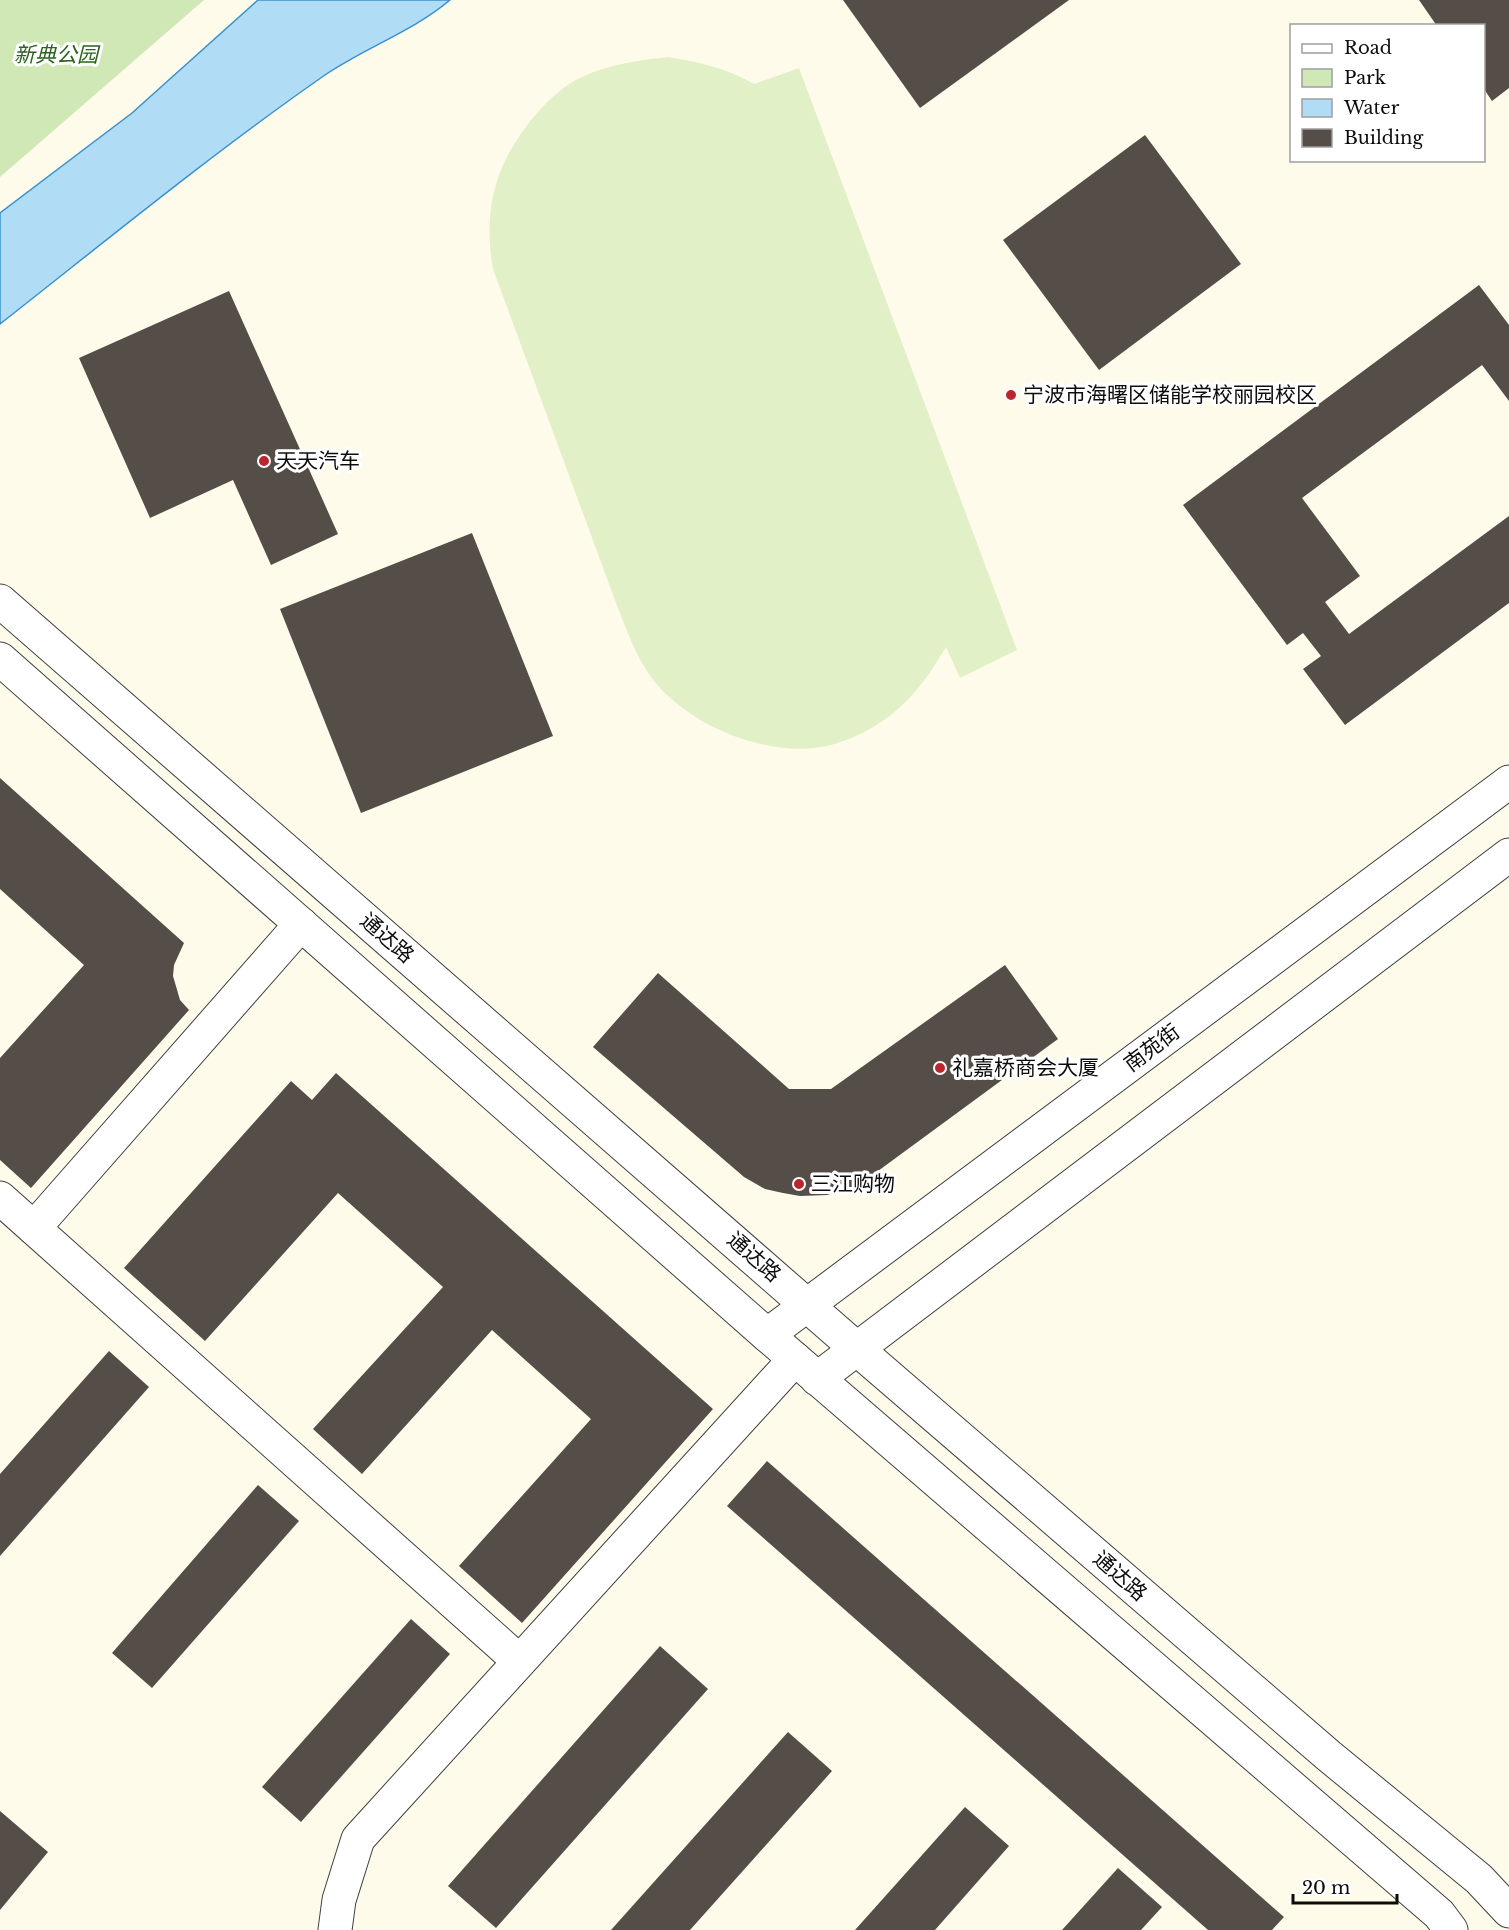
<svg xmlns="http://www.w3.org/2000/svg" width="1509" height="1930" font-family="'Libre Baskerville','Noto Sans SC',serif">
  <rect width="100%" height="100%" fill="#fffbeb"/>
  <path fill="#d0e8b6" d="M 0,0 L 204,0 L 0,177 Z"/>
  <path fill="#e2f0c7" d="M 668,57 C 699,62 727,68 754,84 L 799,68 L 1017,650 L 960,678 L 946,647 C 931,672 916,695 892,714 C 875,728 849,741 827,746 C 768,759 686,725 651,677 C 635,655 626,628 616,603 L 493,269 C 482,207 497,159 537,113 C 549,99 567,83 584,76 C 611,64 639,60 668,57 Z"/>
  <path fill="#b0dcf6" stroke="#3892cc" stroke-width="1.5" d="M 258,0 L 450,0 C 412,32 366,47 325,75 C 213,153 107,240 0,324 L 0,213 L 132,113 Z"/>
  <g fill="#544d48">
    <path d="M 843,0 L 1069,0 L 920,108 Z"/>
    <path d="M 1419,0 L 1509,0 L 1509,88 L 1492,101 L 1484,89 L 1484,26 L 1437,26 Z"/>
    <path d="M 1145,135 L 1241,264 L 1099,370 L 1003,240 Z"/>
    <path d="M 1479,285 L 1509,325 L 1509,401 L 1482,365 L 1302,498 L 1360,576 L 1325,602 L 1349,634 L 1509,516 L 1509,603 L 1345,725 L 1303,669 L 1321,656 L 1303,633 L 1287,645 L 1183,505 Z"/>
    <path d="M 229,291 L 338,534 L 271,565 L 233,480 L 150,518 L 79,358 Z"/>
    <path d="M 472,533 L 553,736 L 361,813 L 280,609 Z"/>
    <path d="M 0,778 L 184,943 L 174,965 L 173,976 L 180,1000 L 189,1010 L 31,1188 L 0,1160 L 0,1058 L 84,965 L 0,889 Z"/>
    <path d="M 1005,965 L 1058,1039 L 878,1171 L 853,1187 L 827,1195 L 800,1196 L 783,1193 L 765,1189 L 744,1177 L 593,1047 L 658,973 L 789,1089 L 831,1089 Z"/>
    <path d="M 336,1073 L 713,1409 L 522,1623 L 459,1566 L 591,1419 L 492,1330 L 362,1474 L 313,1429 L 443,1287 L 338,1193 L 205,1341 L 124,1268 L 291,1081 L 312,1100 Z"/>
    <path d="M 109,1351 L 149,1387 L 0,1556 L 0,1474 Z"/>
    <path d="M 767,1461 L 1284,1917 L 1272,1930 L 1208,1930 L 727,1506 Z"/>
    <path d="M 258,1485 L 299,1521 L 152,1688 L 112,1653 Z"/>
    <path d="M 411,1619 L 450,1654 L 301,1822 L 262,1787 Z"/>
    <path d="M 660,1646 L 708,1689 L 496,1928 L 448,1886 Z"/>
    <path d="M 788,1732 L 832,1771 L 690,1930 L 611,1930 Z"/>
    <path d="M 965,1807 L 1009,1846 L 935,1930 L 855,1930 Z"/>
    <path d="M 0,1811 L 48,1852 L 0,1910 Z"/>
    <path d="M 1118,1868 L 1162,1907 L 1141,1930 L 1062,1930 Z"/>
  </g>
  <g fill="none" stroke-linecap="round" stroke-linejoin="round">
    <defs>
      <g id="minor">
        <path d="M 0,601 L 857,1349 L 1329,1756 L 1479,1879 L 1509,1911"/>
        <path d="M 0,659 L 767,1335 L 1439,1914 L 1451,1930"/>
        <path d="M 0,1198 L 519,1661"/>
        <path d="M 34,1228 L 301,924"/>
        <path d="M 767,1335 L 1509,782"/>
        <path d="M 817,1379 L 1509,855"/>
        <path d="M 335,1930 L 339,1900 L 358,1839 L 795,1359"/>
      </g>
    </defs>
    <use href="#minor" stroke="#3f3f3f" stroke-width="35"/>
    <use href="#minor" stroke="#fff" stroke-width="33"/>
  </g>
  <g fill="#bb252d" stroke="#fff" stroke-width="2">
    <circle cx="1011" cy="395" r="6"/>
    <circle cx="264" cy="461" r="6"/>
    <circle cx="940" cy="1068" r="6"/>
    <circle cx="799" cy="1184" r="6"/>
  </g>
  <g text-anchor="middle" stroke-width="6" stroke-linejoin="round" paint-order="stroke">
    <g font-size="21" font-style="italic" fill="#2c631d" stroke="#fff">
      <text x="56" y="62">新典公园</text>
    </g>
    <g font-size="21" fill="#0c0c0c" stroke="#fff" text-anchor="start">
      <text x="1023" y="402">宁波市海曙区储能学校丽园校区</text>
      <text x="276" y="468">天天汽车</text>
      <text x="952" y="1075">礼嘉桥商会大厦</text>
      <text x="811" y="1191">三江购物</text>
    </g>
    <g font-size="21" fill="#0c0c0c" stroke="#fff">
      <text transform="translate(387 938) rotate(41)" y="7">通达路</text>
      <text transform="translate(1152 1048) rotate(-37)" y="7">南苑街</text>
      <text transform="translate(754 1257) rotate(41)" y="7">通达路</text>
      <text transform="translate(1120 1576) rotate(41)" y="7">通达路</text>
    </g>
  </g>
  <rect x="1290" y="24" width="195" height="138" fill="#ffffff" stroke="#9e9e9e" stroke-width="1.5"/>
  <rect x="1302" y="44" width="30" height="9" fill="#ffffff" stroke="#9e9e9e" stroke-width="1.5"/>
  <text x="1344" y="54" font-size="18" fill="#0c0c0c">Road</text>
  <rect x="1302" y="69" width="30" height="18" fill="#d0e8b6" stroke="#9e9e9e" stroke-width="1.5"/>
  <text x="1344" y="84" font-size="18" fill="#0c0c0c">Park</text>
  <rect x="1302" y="99" width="30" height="18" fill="#b0dcf6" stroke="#9e9e9e" stroke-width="1.5"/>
  <text x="1344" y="114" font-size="18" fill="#0c0c0c">Water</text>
  <rect x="1302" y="129" width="30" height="18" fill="#544d48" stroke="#9e9e9e" stroke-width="1.5"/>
  <text x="1344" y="144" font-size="18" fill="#0c0c0c">Building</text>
  <path d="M1293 1894v9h104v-9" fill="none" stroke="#0c0c0c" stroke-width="3"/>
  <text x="1302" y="1894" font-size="18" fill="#0c0c0c" stroke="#ffffff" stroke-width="4.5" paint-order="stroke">20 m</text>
</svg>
